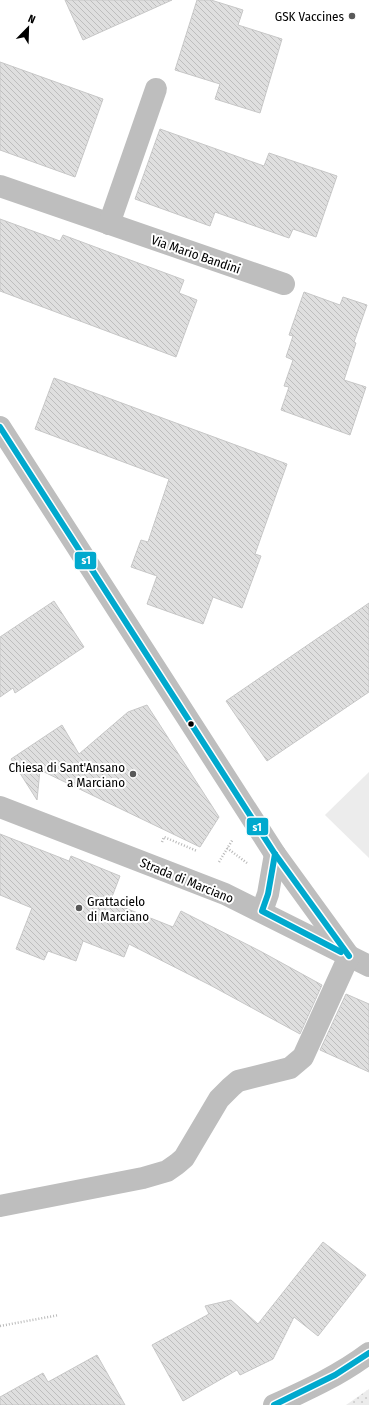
<svg xmlns="http://www.w3.org/2000/svg" width="369" height="1405" font-family="'Fira Sans Condensed',sans-serif">
  <defs>
    <pattern id="grass-dots" width="8" height="8" patternUnits="userSpaceOnUse"><rect width="8" height="8" fill="#ececec"/><path d="M2 2h.1M6 6h.1" fill="none" stroke="#c9c9c9" stroke-width="1.8" stroke-linecap="round"/></pattern>
    <pattern id="building-back-hatch" width="6" height="6" patternUnits="userSpaceOnUse"><rect width="6" height="6" fill="#dfdfdf"/><path d="M-1 5l2 2M0 0l6 6M5-1l2 2" fill="none" stroke="#bebebe"/></pattern>
  </defs>
  <rect width="100%" height="100%" fill="#fff"/>
  <path fill="url(#grass-dots)" d="M 369,1389 L 369,1405 L 346,1405 Z"/>
  <path fill="#ececec" d="M 369,772 L 369,858 L 325,815 Z"/>
  <g fill="url(#building-back-hatch)" stroke="#c7c7c7">
    <path d="M 65,0 L 172,0 L 83,40 Z"/>
    <path d="M 197,0 L 211,0 L 243,10 L 238,25 L 282,39 L 260,113 L 215,99 L 220,84 L 175,70 Z"/>
    <path d="M 0,62 L 103,99 L 75,177 L 0,150 Z"/>
    <path d="M 160,129 L 264,166 L 269,153 L 337,176 L 316,237 L 293,229 L 289,238 L 215,212 L 210,226 L 135,199 Z"/>
    <path d="M 0,219 L 60,241 L 63,235 L 184,280 L 179,293 L 197,300 L 176,357 L 0,291 Z"/>
    <path d="M 304,292 L 340,305 L 343,297 L 367,305 L 354,342 L 356,343 L 344,380 L 366,387 L 350,435 L 281,410 L 289,387 L 284,386 L 293,360 L 286,357 L 293,336 L 289,335 Z"/>
    <path d="M 54,378 L 287,464 L 255,554 L 261,556 L 242,608 L 213,597 L 203,624 L 147,604 L 157,576 L 131,567 L 141,540 L 148,542 L 169,479 L 35,429 Z"/>
    <path d="M 54,601 L 84,647 L 15,693 L 13,688 L 0,697 L 0,637 Z"/>
    <path d="M 369,603 L 369,692 L 267,761 L 226,701 Z"/>
    <path d="M 147,705 L 219,817 L 200,847 L 40,770 L 37,800 L 11,759 L 62,725 L 79,754 L 128,712 Z"/>
    <path d="M 0,834 L 69,861 L 71,856 L 120,876 L 110,902 L 173,927 L 181,911 L 260,951 L 322,985 L 300,1034 L 210,985 L 129,944 L 124,957 L 83,941 L 76,961 L 48,951 L 44,960 L 16,949 L 32,908 L 0,895 Z"/>
    <path d="M 346,994 L 369,1004 L 369,1072 L 320,1050 Z"/>
    <path d="M 323,1242 L 366,1275 L 318,1336 L 294,1317 L 273,1359 L 240,1375 L 237,1370 L 183,1401 L 152,1345 L 209,1314 L 205,1306 L 231,1300 L 258,1324 Z"/>
    <path d="M 97,1355 L 125,1405 L 0,1405 L 0,1397 L 43,1373 L 48,1382 Z"/>
  </g>
  <g fill="none" stroke-linecap="round" stroke-linejoin="round">
    <g stroke="#b9b9b9" stroke-width="2.5" stroke-dasharray="1 2" stroke-linecap="butt">
      <path d="M 162,842 L 164,837 L 197,851"/>
      <path d="M 227,848 L 247,863"/>
      <path d="M 219,862 L 233,839"/>
      <path d="M 0,1326 L 59,1315"/>
    </g>
    <g stroke="#bebebe" stroke-width="22">
      <path d="M 0,186 L 284,284"/>
      <path d="M 109,224 L 156,89"/>
      <path d="M 0,427 L 275,854 L 349,956"/>
      <path d="M 0,807 L 225,894 L 369,966"/>
      <path d="M 262,911 L 268,894 L 275,854"/>
      <path d="M 0,1206 L 143,1178 L 167,1171 L 177,1164 L 184,1158 L 219,1099 L 231,1087 L 238,1081 L 290,1068 L 303,1057 L 349,956"/>
      <path d="M 274,1405 C 307,1390 340,1375 369,1353"/>
    </g>
    <defs>
      <g id="bus-1">
        <path d="M 0,427 L 275,854 L 349,956"/>
        <path d="M 275,854 L 268,894 L 262,911 L 341,952"/>
        <path d="M 274,1405 L 335,1375 L 369,1353"/>
      </g>
    </defs>
    <use href="#bus-1" stroke="#fff" stroke-width="9"/>
    <use href="#bus-1" stroke="#00a9ce" stroke-width="6"/>
  </g>
  <g fill="#595959" stroke="#fff" stroke-width="1.5">
    <circle cx="352" cy="16" r="4"/>
    <circle cx="133" cy="774" r="4"/>
    <circle cx="79" cy="908" r="4"/>
  </g>
  <circle fill="#000" stroke="#fff" stroke-width="1.5" cx="191" cy="724" r="3.5"/>
  <g text-anchor="middle" stroke-width="4" stroke-linejoin="round" paint-order="stroke">
    <g font-size="13" fill="#000" stroke="#fff" text-anchor="end">
      <text x="344" y="21">GSK Vaccines</text>
      <text x="125" y="772">Chiesa di Sant'Ansano<tspan x="125" dy="15">a Marciano</tspan></text>
      <text x="87" y="906" text-anchor="start">Grattacielo<tspan x="87" dy="15">di Marciano</tspan></text>
    </g>
    <g font-size="13" fill="#000" stroke="#fff">
      <text transform="translate(196 254) rotate(19)" y="5">Via Mario Bandini</text>
      <text transform="translate(187 880) rotate(22)" y="5">Strada di Marciano</text>
    </g>
  </g>
  <g stroke="#fff" stroke-width="1.5">
    <rect x="74" y="551" width="23" height="19" rx="4" fill="#00a9ce"/>
    <rect x="246" y="817" width="23" height="19" rx="4" fill="#00a9ce"/>
  </g>
  <g font-size="11" text-anchor="middle" font-weight="bold" fill="#fff">
    <text x="86" y="564">s1</text>
    <text x="257" y="831">s1</text>
  </g>
  <g transform="translate(28 28) rotate(23)" stroke="#ffffff" stroke-width="3" paint-order="stroke">
  <path d="M0-3L7 15L0 10L-7 15Z" fill="#000000"/>
  <text y="-6" font-size="11" font-weight="bold" text-anchor="middle" fill="#000000">N</text>
  </g>
</svg>
